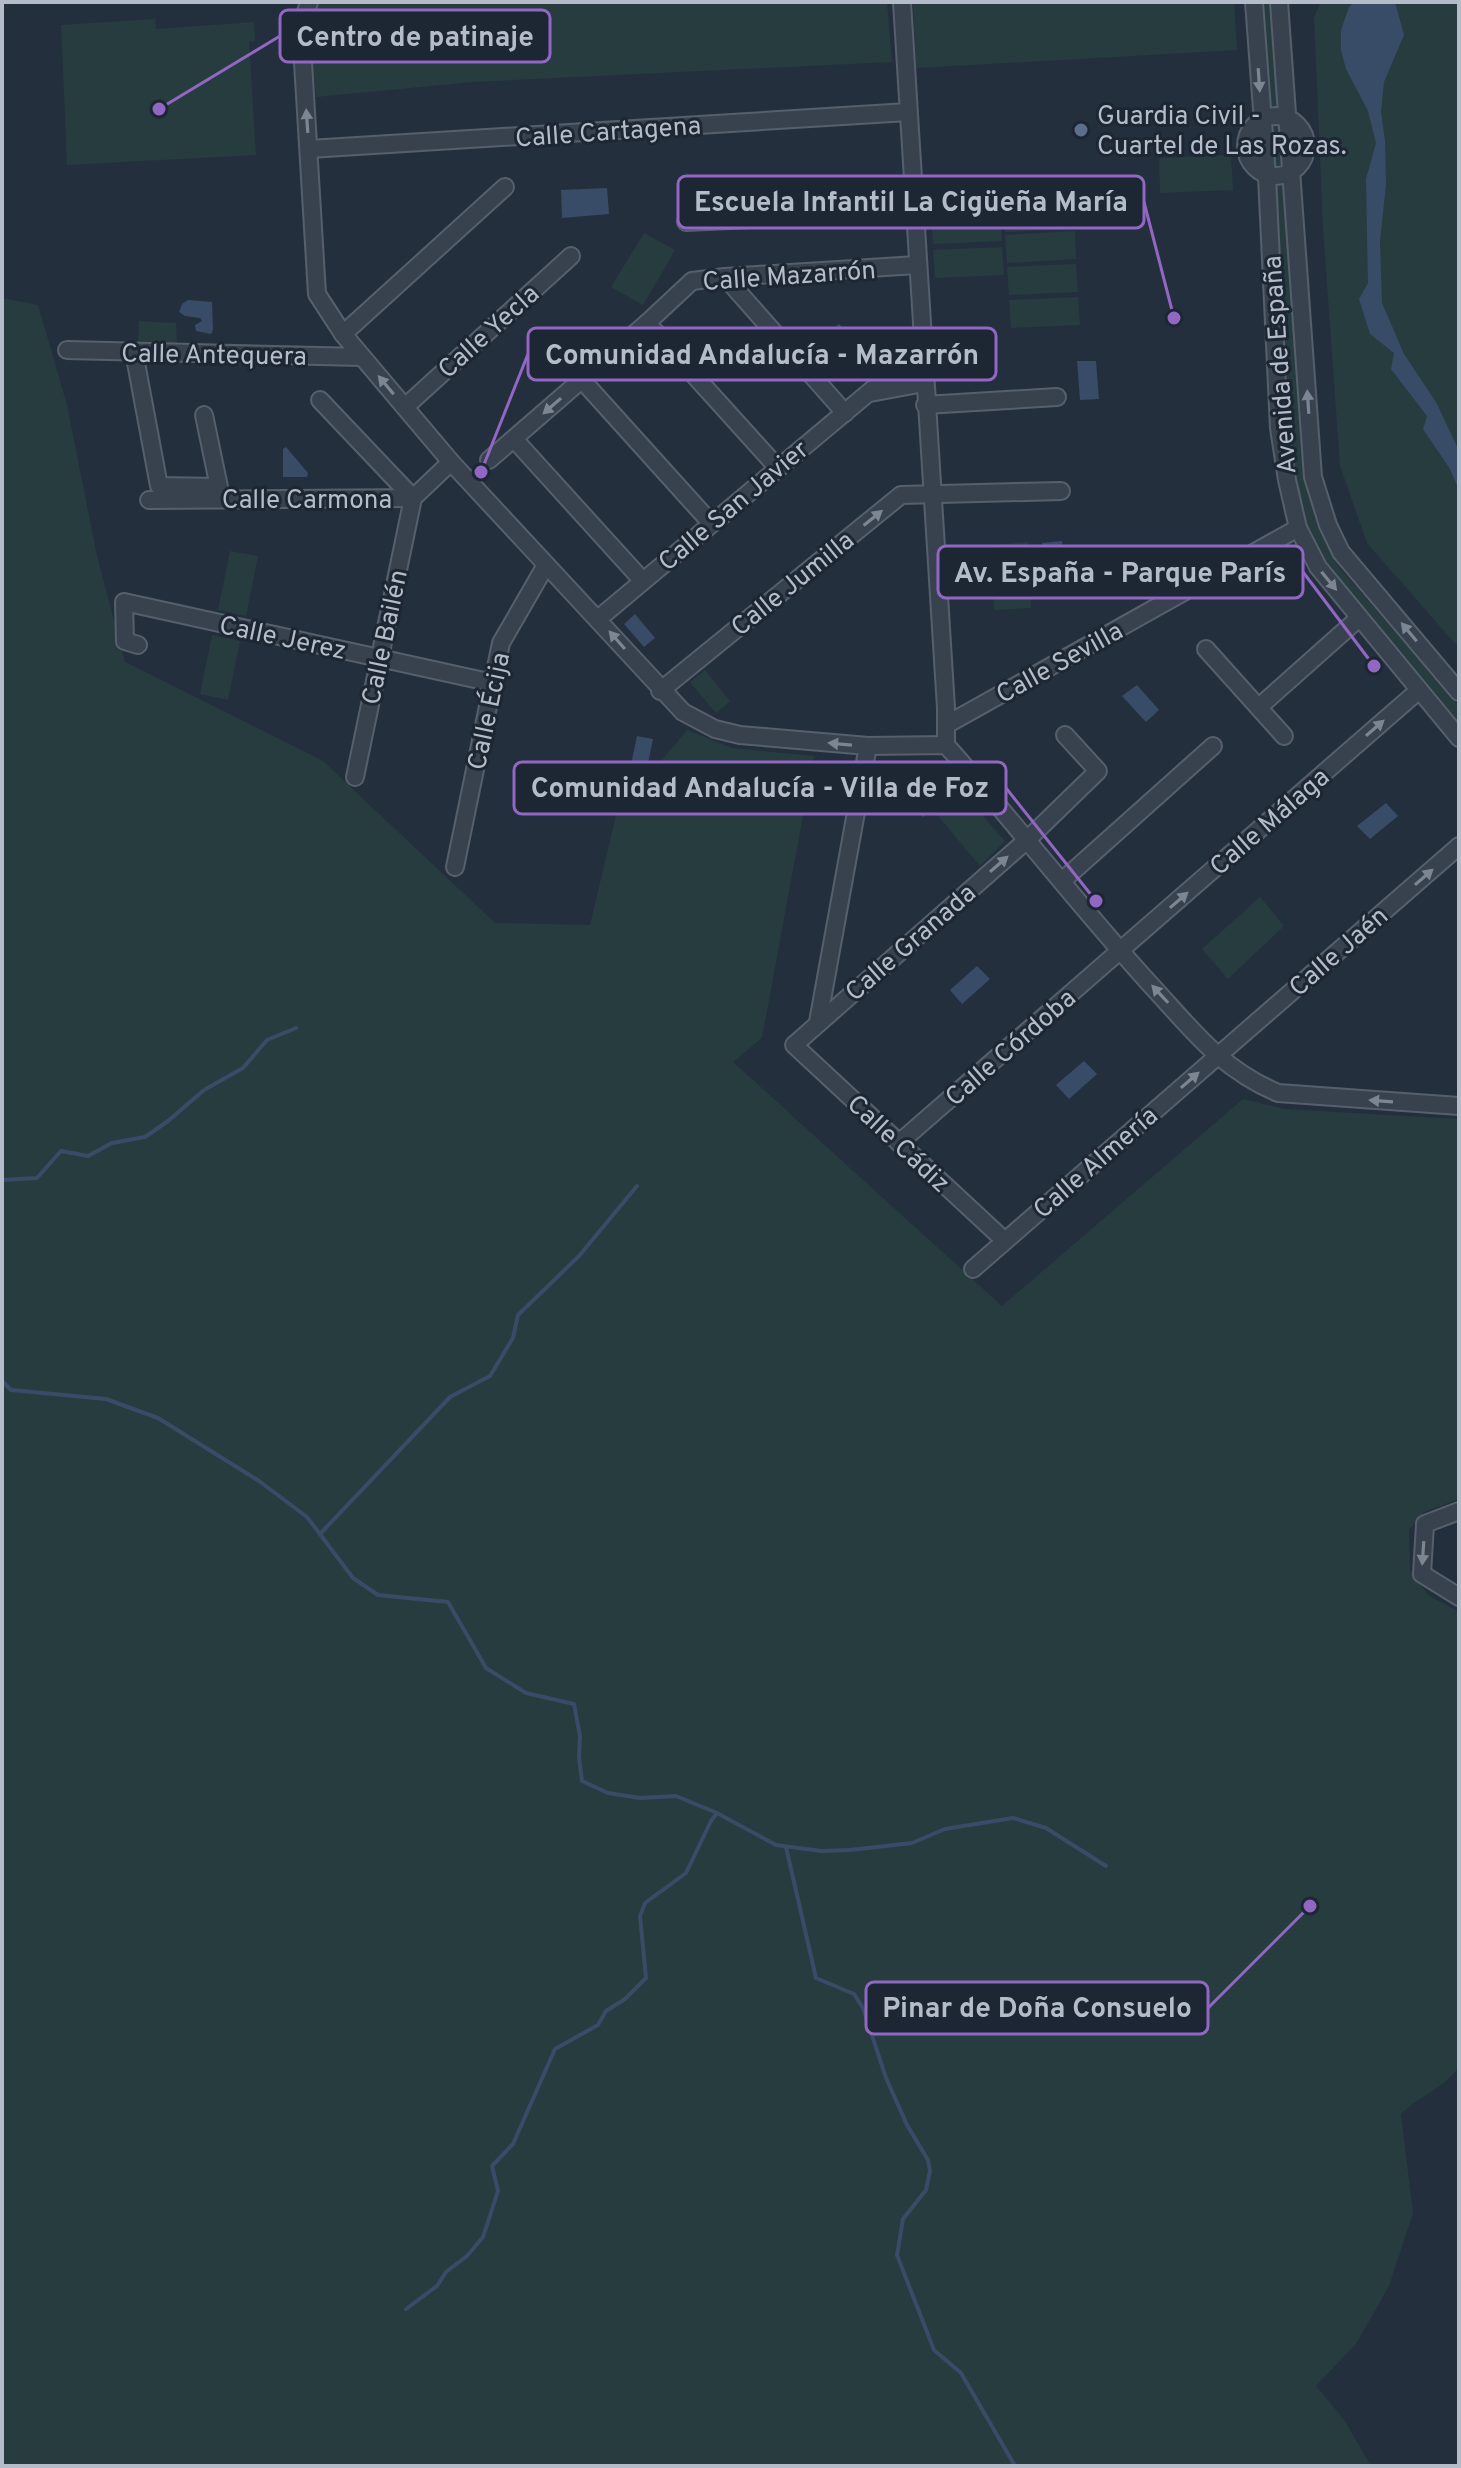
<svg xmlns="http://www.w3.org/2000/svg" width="1461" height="2468" font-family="Overpass,sans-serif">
  <rect width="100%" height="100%" fill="#242f3e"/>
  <g fill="#263c3f">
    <path d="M 318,2 L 887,2 L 892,62 L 473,82 L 316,97 L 309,20 Z"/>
    <path d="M 913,2 L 1234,2 L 1237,50 L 916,68 Z"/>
    <path d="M 1260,2 L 1273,2 L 1306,481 L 1315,516 L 1339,567 L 1459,706 L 1459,724 L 1330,573 L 1303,520 L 1294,480 Z"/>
    <path d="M 1321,2 L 1459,2 L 1459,648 L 1367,543 L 1340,466 L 1323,228 L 1314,17 Z"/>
    <path d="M 155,19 L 156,29 L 254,22 L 255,41 L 249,42 L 256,155 L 67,165 L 61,25 Z"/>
    <path d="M 1231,155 L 1233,190 L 1160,193 L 1159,158 Z"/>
    <path d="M 1073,201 L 1074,229 L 1005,232 L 1003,204 Z"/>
    <path d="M 1000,213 L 1002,241 L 933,244 L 931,216 Z"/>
    <path d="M 1075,231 L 1076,259 L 1007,263 L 1005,235 Z"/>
    <path d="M 644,233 L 675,250 L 643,305 L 611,287 Z"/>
    <path d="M 1002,247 L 1004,275 L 935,278 L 933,250 Z"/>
    <path d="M 1076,264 L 1078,292 L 1009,295 L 1007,267 Z"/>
    <path d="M 1078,297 L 1080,325 L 1011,328 L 1009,300 Z"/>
    <path d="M 2,298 L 38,305 L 67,405 L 97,556 L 125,662 L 323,761 L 495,923 L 590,925 L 616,815 L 687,730 L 732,748 L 814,756 L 762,1038 L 733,1062 L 1002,1306 L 1243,1099 L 1284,1109 L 1459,1119 L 1459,1499 L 1424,1512 L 1409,1530 L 1410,1570 L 1428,1595 L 1459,1612 L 1459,2067 C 1445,2087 1418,2097 1401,2114 L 1413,2213 L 1389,2286 L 1356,2344 L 1316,2386 L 1343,2418 L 1371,2466 L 2,2466 Z"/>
    <path d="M 139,321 L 176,323 L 177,344 L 138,343 Z"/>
    <path d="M 1028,542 L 1031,608 L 994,610 L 992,545 Z"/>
    <path d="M 230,551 L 258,556 L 246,616 L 218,610 Z"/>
    <path d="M 212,635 L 240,641 L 228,700 L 200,694 Z"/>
    <path d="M 705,670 L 730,701 L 716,713 L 690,682 Z"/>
    <path d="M 960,790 L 1005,841 L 980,866 L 935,812 Z"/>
    <path d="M 1260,897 L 1284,926 L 1228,979 L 1202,949 Z"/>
  </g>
  <g fill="#394c67">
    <path d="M 1354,2 L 1395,2 L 1404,35 L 1384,82 L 1381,112 L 1385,141 L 1386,184 L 1380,241 L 1382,303 L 1404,354 L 1437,404 L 1459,451 L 1459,490 L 1450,469 L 1423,429 L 1427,416 L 1391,369 L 1394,353 L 1370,334 L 1359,299 L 1368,283 L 1366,179 L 1376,143 L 1368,111 L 1346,69 L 1341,50 L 1341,30 L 1349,7 Z"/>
    <path d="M 607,188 L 609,214 L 562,218 L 561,190 Z"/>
    <path d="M 188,300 L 212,302 L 213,330 L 211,334 L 196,331 L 195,325 L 202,321 L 200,318 L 185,316 L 179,312 L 182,304 Z"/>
    <path d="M 839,324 L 851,337 L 825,358 L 815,344 Z"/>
    <path d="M 1077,361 L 1096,361 L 1099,399 L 1080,400 Z"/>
    <path d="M 286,447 L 308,473 L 307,477 L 283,477 L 283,449 Z"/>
    <path d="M 1062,541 L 1065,591 L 1045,591 L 1042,543 Z"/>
    <path d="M 635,614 L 655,638 L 644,647 L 624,624 Z"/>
    <path d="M 1137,685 L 1159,710 L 1146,722 L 1122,696 Z"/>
    <path d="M 637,736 L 653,739 L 647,768 L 631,765 Z"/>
    <path d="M 933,775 L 949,794 L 923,817 L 914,806 L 929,793 L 922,785 Z"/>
    <path d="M 1386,803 L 1398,816 L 1370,839 L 1357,826 Z"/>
    <path d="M 977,966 L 990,979 L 962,1004 L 950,990 Z"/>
    <path d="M 1084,1061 L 1097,1074 L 1069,1099 L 1056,1085 Z"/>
  </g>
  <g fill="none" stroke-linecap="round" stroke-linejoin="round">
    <g stroke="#394c67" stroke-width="4">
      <path d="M 2,1180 L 37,1178 L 61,1151 L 88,1156 L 112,1143 L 145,1137 L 168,1121 L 204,1090 L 243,1068 L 267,1040 L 296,1028"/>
      <path d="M 2,1381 L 11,1390 L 106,1399 L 158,1418 L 259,1481 L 307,1517 L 353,1578 L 378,1595 L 448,1602 L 486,1668 L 526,1693 L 574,1704 L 580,1736 L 579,1757 L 582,1781 L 608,1793 L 640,1798 L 676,1796 L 717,1813 L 776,1845 L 821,1851 L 850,1850 L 912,1843 L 945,1829 L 1013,1818 L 1046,1828 L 1106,1866"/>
      <path d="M 320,1534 L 450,1397 L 490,1376 L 513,1338 L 518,1315 L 579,1256 L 637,1186"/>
      <path d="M 786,1847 L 816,1978 L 854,1994 L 863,2008 L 886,2078 L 907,2125 L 928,2160 L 930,2171 L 926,2190 L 903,2219 L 897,2255 L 934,2350 L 961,2373 L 1015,2466"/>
      <path d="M 406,2309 L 437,2286 L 446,2272 L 467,2256 L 483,2237 L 498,2191 L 492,2166 L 513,2144 L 555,2049 L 598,2025 L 606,2011 L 625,1999 L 646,1978 L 640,1916 L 645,1903 L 686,1873 L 711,1821 L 717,1813"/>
    </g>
    <defs>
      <g id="minor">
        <path d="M 309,2 L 301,29 L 317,294 L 343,334 L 451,462 L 683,712 L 715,729 L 740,735 L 868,746 L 946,745 C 1015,823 1079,906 1149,983 C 1191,1028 1219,1068 1278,1093 L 1459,1106"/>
        <path d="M 902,2 L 946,708 L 946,745"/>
        <path d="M 1254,2 L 1267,176 L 1279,428 L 1287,480 L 1298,528 L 1318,567 L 1459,738"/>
        <path d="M 1279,2 L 1313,477 L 1328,525 L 1341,552 L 1459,692"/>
        <circle cx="1276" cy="146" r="30"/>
        <path d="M 309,149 L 908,112"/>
        <path d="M 686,222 L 914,212"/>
        <path d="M 725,277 L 845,413"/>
        <path d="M 647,323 L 777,467"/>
        <path d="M 343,334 L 505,187"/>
        <path d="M 67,350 L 362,357"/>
        <path d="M 134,352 L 159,486 L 219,487 L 204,415"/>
        <path d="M 582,380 L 711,523"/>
        <path d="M 870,393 L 924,383"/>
        <path d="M 320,400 L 413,498 L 355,777"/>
        <path d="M 925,405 L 1057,397"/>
        <path d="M 405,407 L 571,256"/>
        <path d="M 514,439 L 642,580"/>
        <path d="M 489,460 L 647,323 L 692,281 L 725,277 L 917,265"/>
        <path d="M 149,500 L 413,498 L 451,462"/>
        <path d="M 598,619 L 922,348"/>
        <path d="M 138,645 L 125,641 L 124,602 L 493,683"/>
        <path d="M 1206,649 L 1284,736"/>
        <path d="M 660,691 L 901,495 L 1061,491"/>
        <path d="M 1259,707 L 1359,618"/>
        <path d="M 946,725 L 1298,528"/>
        <path d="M 455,867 L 501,643 L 546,565"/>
        <path d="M 1062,881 L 1213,746"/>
        <path d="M 818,1022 L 868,746"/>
        <path d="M 899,1143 L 1418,691"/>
        <path d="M 1004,1240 L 794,1045 L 1027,840 L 1098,771 L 1065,735"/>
        <path d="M 973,1269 L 1459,846"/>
        <path d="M 1459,1511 L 1425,1524 L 1422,1574 L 1459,1597"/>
      </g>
    </defs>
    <use href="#minor" stroke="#565f6c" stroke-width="20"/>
    <use href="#minor" stroke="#38414e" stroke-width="16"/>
  </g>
  <defs><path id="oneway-solid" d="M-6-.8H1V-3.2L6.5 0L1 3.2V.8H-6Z" transform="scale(2)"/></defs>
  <g fill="#7c8592">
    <use href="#oneway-solid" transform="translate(1259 80) rotate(86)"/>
    <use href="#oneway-solid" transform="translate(307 121) rotate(-94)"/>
    <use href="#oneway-solid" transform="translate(386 385) rotate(-130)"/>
    <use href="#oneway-solid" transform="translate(1308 402) rotate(-94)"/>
    <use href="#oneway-solid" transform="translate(552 406) rotate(139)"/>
    <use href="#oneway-solid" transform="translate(873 518) rotate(-39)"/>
    <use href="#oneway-solid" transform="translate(1329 581) rotate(51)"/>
    <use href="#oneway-solid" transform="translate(1409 632) rotate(-130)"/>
    <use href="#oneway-solid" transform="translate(617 640) rotate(-131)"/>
    <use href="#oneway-solid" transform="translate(1375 728) rotate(-41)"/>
    <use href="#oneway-solid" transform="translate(840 744) rotate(-175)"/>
    <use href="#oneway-solid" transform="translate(999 864) rotate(-41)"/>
    <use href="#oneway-solid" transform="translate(1424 877) rotate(-41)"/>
    <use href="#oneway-solid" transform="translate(1179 900) rotate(-41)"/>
    <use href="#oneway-solid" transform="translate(1160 994) rotate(-133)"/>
    <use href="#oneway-solid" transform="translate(1190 1080) rotate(-41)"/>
    <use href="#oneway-solid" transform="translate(1381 1101) rotate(-176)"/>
    <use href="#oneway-solid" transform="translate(1423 1553) rotate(94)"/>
  </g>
  <circle fill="#5c6f8a" stroke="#1d2633" stroke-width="3" cx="1081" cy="130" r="8"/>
  <g text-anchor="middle" stroke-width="6" stroke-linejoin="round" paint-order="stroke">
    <g font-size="26" fill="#b4bcc9" stroke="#1d2633" text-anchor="start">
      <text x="1097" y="124">Guardia Civil -<tspan x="1097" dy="30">Cuartel de Las Rozas.</tspan></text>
    </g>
    <g font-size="26" fill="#b4bcc9" stroke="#1d2633">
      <text transform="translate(608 131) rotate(-4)" y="9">Calle Cartagena</text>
      <text transform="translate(789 275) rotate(-4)" y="9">Calle Mazarrón</text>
      <text transform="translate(488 331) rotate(-42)" y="9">Calle Yecla</text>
      <text transform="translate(214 354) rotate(1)" y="9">Calle Antequera</text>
      <text transform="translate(1279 365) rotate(-94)" y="9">Avenida de España</text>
      <text x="307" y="508">Calle Carmona</text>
      <text transform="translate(733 505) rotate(-40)" y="9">Calle San Javier</text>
      <text transform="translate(792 583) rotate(-39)" y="9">Calle Jumilla</text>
      <text transform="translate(283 637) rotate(12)" y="9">Calle Jerez</text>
      <text transform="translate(384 637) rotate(-78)" y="9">Calle Bailén</text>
      <text transform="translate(1059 662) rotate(-29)" y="9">Calle Sevilla</text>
      <text transform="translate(488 711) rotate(-78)" y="9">Calle Écija</text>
      <text transform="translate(1269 821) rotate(-41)" y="9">Calle Málaga</text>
      <text transform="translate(910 942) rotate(-41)" y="9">Calle Granada</text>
      <text transform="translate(1338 951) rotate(-41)" y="9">Calle Jaén</text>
      <text transform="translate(1010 1047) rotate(-41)" y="9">Calle Córdoba</text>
      <text transform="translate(899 1143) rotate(43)" y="9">Calle Cádiz</text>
      <text transform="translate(1095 1162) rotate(-41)" y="9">Calle Almería</text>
    </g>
  </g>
  <path fill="none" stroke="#9266c3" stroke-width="3" d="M159 109L280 36M1174 318L1144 202M481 472L528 354M1374 666L1303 572M1096 901L1006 788M1310 1906L1208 2008"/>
  <g fill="#9266c3" stroke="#1d2633" stroke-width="3">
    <circle cx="159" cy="109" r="8"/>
    <circle cx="1174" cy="318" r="8"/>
    <circle cx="481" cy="472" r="8"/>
    <circle cx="1374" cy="666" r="8"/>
    <circle cx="1096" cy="901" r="8"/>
    <circle cx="1310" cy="1906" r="8"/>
  </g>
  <g fill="#1d2633" stroke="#9266c3" stroke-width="3">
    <rect x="280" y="10" width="270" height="52" rx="8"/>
    <rect x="678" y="176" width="466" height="52" rx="8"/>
    <rect x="528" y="328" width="468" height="52" rx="8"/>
    <rect x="938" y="546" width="365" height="52" rx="8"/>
    <rect x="514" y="762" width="492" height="52" rx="8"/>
    <rect x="866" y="1982" width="342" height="52" rx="8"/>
  </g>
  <g font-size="28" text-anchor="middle" font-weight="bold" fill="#b4bcc9">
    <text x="415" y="46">Centro de patinaje</text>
    <text x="911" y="211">Escuela Infantil La Cigüeña María</text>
    <text x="762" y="364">Comunidad Andalucía - Mazarrón</text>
    <text x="1120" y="582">Av. España - Parque París</text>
    <text x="760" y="797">Comunidad Andalucía - Villa de Foz</text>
    <text x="1037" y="2017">Pinar de Doña Consuelo</text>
  </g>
  <rect width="1461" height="2468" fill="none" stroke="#b4bcc9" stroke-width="8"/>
</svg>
